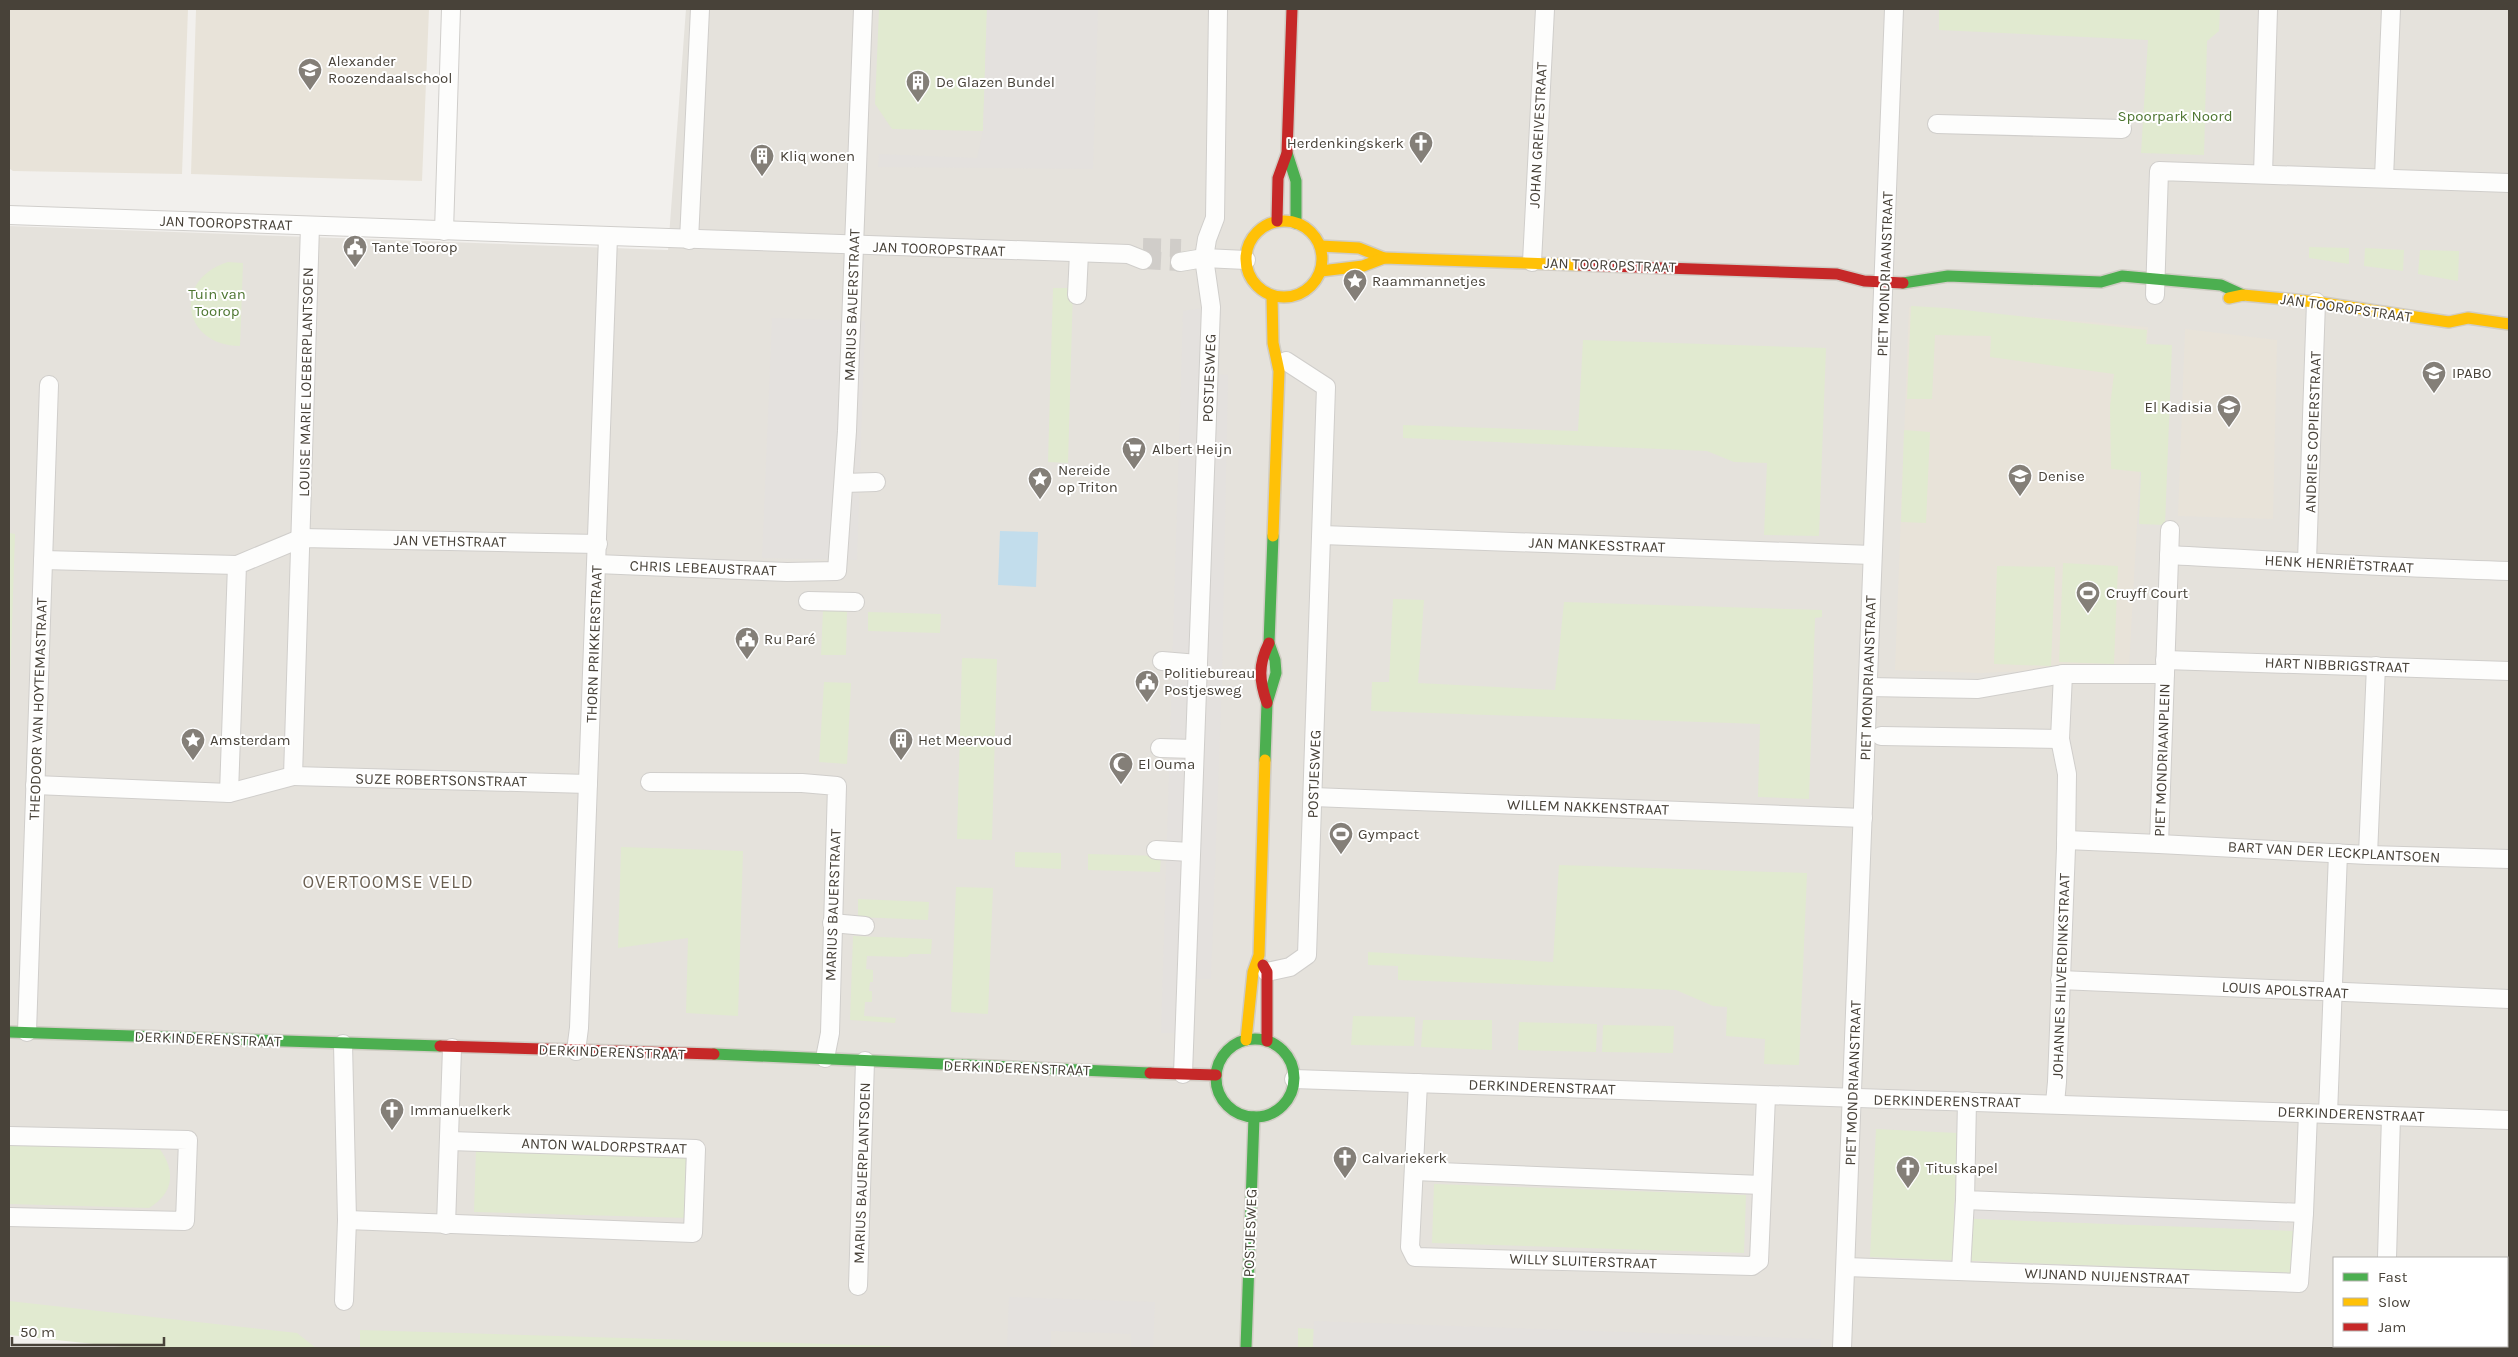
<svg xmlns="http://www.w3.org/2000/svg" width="2518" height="1357" font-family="Karla,sans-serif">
  <rect width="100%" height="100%" fill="#f2f0ed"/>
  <path fill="#e5e2dc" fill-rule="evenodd" d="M 686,9 L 2509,9 L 2509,1348 L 192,1348 L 9,1325 L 9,226 L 668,250 ZM 2334,1258 L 2507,1258 L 2507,1346 L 2334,1346 Z"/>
  <g fill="#e8e3d9">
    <path d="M 9,9 L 188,9 L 182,174 L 13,171 L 9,168 Z"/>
    <path d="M 196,9 L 429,9 L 422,181 L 191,174 Z"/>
    <path d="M 1909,307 L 2148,327 L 2129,667 L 1981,673 L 1895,670 Z"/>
    <path d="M 2185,329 L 2277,340 L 2273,519 L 2178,516 Z"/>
  </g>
  <g fill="#e1ead0">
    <path d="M 879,9 L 987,9 L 983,131 L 892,129 L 875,104 Z"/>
    <path d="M 1939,9 L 2220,9 L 2219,31 L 2207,41 L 2204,155 L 2141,153 L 2148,40 L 1939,30 Z"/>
    <path d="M 2309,247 L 2349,248 L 2349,264 L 2309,258 Z"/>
    <path d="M 2365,248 L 2404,250 L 2403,271 L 2364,266 Z"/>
    <path d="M 2420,250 L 2459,251 L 2458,281 L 2418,274 Z"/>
    <path d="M 228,262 L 243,263 L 240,346 C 182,346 172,279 228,262 Z"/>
    <path d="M 1053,288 L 1073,288 L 1068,463 L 1048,462 Z"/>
    <path d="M 1911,306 L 1946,308 L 2147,330 L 2146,344 L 2172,345 L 2165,525 L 2139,524 L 2141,472 L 2111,469 L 2110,406 L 2114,374 L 1990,357 L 1991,336 L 1935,335 L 1932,399 L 1907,399 Z"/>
    <path d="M 1583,340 L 1826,348 L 1819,536 L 1764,535 L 1767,463 L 1734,462 L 1707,451 L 1403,438 L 1403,425 L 1578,431 Z"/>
    <path d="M 1904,430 L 1930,432 L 1926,523 L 1901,522 Z"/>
    <path d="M 9,533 L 15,534 L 9,715 Z"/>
    <path d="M 2063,563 L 2118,566 L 2114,664 L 2059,662 Z"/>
    <path d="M 1997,566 L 2055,567 L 2051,666 L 1994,664 Z"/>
    <path d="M 1393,599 L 1424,600 L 1418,683 L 1555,690 L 1564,602 L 1822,610 L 1822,617 L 1815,618 L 1809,799 L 1758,797 L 1760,724 L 1371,711 L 1372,682 L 1389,682 Z"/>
    <path d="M 823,609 L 847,610 L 846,655 L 821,655 Z"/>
    <path d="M 868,612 L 941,614 L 940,633 L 868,631 Z"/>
    <path d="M 962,658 L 997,659 L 992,840 L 957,839 Z"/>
    <path d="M 824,682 L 851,683 L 847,764 L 819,762 Z"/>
    <path d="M 621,847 L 743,851 L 738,1016 L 686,1013 L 688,938 L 618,948 Z"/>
    <path d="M 1015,852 L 1061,853 L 1061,869 L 1015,867 Z"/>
    <path d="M 1088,854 L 1161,856 L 1160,872 L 1088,870 Z"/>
    <path d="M 1559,865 L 1807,873 L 1799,1065 L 1764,1064 L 1765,1039 L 1726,1036 L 1727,1007 L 1713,1006 L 1676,990 L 1398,980 L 1398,966 L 1368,965 L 1368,952 L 1553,962 Z"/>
    <path d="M 956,887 L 993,888 L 988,1014 L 951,1012 Z"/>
    <path d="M 858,899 L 929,902 L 928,920 L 858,917 Z"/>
    <path d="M 853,936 L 932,939 L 931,954 L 910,954 L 907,957 L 867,956 L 866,969 L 873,970 L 873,982 L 870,982 L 869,991 L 872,991 L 872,1002 L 865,1002 L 864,1016 L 896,1018 L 895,1023 L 850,1020 Z"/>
    <path d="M 1353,1016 L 1415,1017 L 1414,1046 L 1351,1045 Z"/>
    <path d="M 1423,1020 L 1492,1020 L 1492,1050 L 1421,1047 Z"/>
    <path d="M 1519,1022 L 1597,1024 L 1596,1052 L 1518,1050 Z"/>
    <path d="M 1603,1025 L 1674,1026 L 1673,1053 L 1602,1052 Z"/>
    <path d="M 1876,1129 L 1957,1133 L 1954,1218 L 2295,1231 L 2293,1273 L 1870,1257 Z"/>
    <path d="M 9,1145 L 159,1148 C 176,1171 174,1193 149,1208 L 9,1204 Z"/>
    <path d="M 476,1150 L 692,1157 L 690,1218 L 474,1212 Z"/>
    <path d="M 1434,1184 L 1746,1195 L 1744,1253 L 1432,1243 Z"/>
    <path d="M 9,1301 L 297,1333 L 316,1348 L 132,1348 L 9,1335 Z"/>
    <path d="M 1298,1328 L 1314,1329 L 1313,1348 L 1298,1348 Z"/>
    <path d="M 360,1330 L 891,1346 L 890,1348 L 360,1348 Z"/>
  </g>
  <g fill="#e4e1de">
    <path d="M 987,9 L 1098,9 L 1093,169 L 878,167 L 879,154 L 977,158 L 983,131 Z"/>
    <path d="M 1211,307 L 1213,374 L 1228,375 L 1222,678 L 1211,979 L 1194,979 L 1190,1033 L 1161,1033 L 1183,311 Z"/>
    <path d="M 772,318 L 865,321 L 857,560 L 762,558 Z"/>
    <path d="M 1954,1203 L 2279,1216 L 2279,1230 L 1954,1218 Z"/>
    <path d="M 1009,1297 L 1155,1302 L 1153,1348 L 1131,1348 L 1131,1334 L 1051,1331 L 1051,1348 L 1007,1346 Z"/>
    <path d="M 1314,1321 L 1821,1339 L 1821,1348 L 1313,1348 Z"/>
  </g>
  <path fill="#c2ddec" d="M 1000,531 L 1038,532 L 1036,587 L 998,585 Z"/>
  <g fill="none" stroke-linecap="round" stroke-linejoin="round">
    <g stroke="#d0cdc9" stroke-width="18" stroke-dasharray="18 9" stroke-linecap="butt">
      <path d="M 1143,247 L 1181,248"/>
      <path d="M 1143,260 L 1180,262"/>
    </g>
    <defs>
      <g id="street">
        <path d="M 1937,124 L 2122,129"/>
        <path d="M 2263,174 L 2268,9"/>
        <path d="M 2384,178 L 2391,9"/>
        <path d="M 9,215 L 1128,254 L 1143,260"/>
        <path d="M 444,231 L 451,9"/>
        <path d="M 689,240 L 700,9"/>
        <path d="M 1180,262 L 1204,258 L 1246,260"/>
        <path d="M 1532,262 L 1545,9"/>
        <path d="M 1077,295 L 1079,253"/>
        <path d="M 2155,295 L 2159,171 L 2509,183"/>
        <path d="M 844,483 L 876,482"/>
        <path d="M 1322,535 L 1872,555"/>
        <path d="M 2169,555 C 2282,561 2396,568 2509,571"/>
        <path d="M 43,560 L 237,565"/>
        <path d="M 2307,561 L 2316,302"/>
        <path d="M 597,564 L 787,572 L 837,571 L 847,431 L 863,9"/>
        <path d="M 808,601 L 855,602"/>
        <path d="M 2165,660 L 2509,671"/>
        <path d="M 1162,661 L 1198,664"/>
        <path d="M 1868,687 L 1978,689 L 2063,674 L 2165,674"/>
        <path d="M 1881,736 L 2060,739"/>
        <path d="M 1160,748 L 1194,749"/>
        <path d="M 293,776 L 588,784"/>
        <path d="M 650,782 L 802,783 L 837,786 L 830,1033 L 825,1058"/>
        <path d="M 35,785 L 229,793 L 293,776 L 310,226"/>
        <path d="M 229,793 L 237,565 L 302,538 L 598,544"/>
        <path d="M 1313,797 L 1863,818"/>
        <path d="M 2066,840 L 2159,844 L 2170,530"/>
        <path d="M 2159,844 L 2368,855 L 2509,859"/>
        <path d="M 1156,850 L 1190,852"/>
        <path d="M 2368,855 L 2376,666"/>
        <path d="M 832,923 L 865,926"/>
        <path d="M 1267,972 L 1290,967 L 1307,955 L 1326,387 L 1286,361"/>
        <path d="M 2060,980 L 2509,999"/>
        <path d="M 27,1032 L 49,385"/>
        <path d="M 343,1044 L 347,1220 L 344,1301"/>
        <path d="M 576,1051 L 579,1028 L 608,237"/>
        <path d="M 1183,1074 L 1211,307 L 1204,258 L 1207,239 L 1215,218 L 1218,9"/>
        <path d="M 1294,1079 L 2509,1120"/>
        <path d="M 1418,1083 L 1410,1247 L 1415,1257 L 1752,1266 L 1759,1261 L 1766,1096"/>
        <path d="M 1967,1101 L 1965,1200 L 2304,1213 L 2308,1113"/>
        <path d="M 2055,1103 L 2057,1082 L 2066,848 L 2067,774 L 2060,739 L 2063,674"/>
        <path d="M 2328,1114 L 2338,853"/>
        <path d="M 9,1136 L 188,1140 L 185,1221 L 9,1217"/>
        <path d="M 1414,1171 L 1762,1185"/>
        <path d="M 347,1220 L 693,1233 L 696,1149 L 450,1141"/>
        <path d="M 446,1225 L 452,1048"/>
        <path d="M 2387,1258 L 2391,1116"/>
        <path d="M 1846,1267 L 2299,1283 L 2304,1213"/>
        <path d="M 1961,1271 L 1965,1200"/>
        <path d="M 858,1286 L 865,1061"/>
        <path d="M 1842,1348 L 1894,9"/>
        <path d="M 2384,1348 L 2385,1346"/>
      </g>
      <g id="fast">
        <path d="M 1287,153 L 1296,181 L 1296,223"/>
        <path d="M 1903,283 L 1948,276 L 2101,282 L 2122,276 L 2221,285 L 2243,295"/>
        <path d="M 1265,760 L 1267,703 L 1276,673 L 1275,660 L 1269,643 L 1273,536"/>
        <path d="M 9,1032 L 440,1046"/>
        <circle cx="1255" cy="1078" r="39"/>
        <path d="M 714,1054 C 859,1059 1004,1068 1150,1073"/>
        <path d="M 1246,1348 L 1254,1117"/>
      </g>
      <g id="slow">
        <circle cx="1284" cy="259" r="38"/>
        <path d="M 1320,246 L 1359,248 L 1384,258"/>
        <path d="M 1321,271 L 1363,266 L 1384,258 L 1579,265"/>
        <path d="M 1272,296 L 1273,343 L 1279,371 L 1273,536"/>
        <path d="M 2229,298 L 2243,295 L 2316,302 L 2449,322 L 2468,318 L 2509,324"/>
        <path d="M 1246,1040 L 1253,972 L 1259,955 L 1265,760"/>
      </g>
      <g id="jam">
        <path d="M 1277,221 L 1278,178 L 1287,153 L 1292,9"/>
        <path d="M 1579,265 L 1837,274 L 1864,281 L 1903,283"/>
        <path d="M 1267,703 C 1259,680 1258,665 1269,643"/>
        <path d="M 1263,965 L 1267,972 L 1267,1041"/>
        <path d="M 440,1046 L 714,1054"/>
        <path d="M 1150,1073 L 1216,1075"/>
      </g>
    </defs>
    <use href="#street" stroke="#d0cecb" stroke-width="20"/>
    <use href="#fast" stroke="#d0ccc4" stroke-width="14"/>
    <use href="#slow" stroke="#d0ccc4" stroke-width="14"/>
    <use href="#jam" stroke="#d0ccc4" stroke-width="14"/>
    <use href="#street" stroke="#fdfdfc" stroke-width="18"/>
    <use href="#fast" stroke="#4caf50" stroke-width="11"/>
    <use href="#slow" stroke="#ffc107" stroke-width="11"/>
    <use href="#jam" stroke="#c62828" stroke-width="11"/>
  </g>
  <defs>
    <symbol id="school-pin" viewBox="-11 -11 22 30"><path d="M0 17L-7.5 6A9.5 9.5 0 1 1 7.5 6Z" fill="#847f78" stroke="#fff"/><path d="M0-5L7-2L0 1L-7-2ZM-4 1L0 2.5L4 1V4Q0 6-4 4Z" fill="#fff"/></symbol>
    <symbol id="building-pin" viewBox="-11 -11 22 30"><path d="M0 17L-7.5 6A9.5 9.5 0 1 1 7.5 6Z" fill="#847f78" stroke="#fff"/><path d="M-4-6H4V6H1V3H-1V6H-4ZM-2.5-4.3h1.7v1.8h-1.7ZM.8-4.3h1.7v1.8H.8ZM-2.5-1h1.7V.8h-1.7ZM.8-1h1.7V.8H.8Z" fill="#fff"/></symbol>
    <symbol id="church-pin" viewBox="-11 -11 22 30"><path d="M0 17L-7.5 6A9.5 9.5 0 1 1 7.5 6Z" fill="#847f78" stroke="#fff"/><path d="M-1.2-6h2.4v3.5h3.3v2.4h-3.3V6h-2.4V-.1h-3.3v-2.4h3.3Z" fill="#fff"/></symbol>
    <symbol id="civic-pin" viewBox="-11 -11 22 30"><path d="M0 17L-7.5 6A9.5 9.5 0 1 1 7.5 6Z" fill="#847f78" stroke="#fff"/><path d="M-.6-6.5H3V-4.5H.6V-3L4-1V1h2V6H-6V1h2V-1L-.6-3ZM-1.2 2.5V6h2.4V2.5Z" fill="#fff"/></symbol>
    <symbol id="sight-pin" viewBox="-11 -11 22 30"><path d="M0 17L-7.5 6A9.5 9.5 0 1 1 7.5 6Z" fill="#847f78" stroke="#fff"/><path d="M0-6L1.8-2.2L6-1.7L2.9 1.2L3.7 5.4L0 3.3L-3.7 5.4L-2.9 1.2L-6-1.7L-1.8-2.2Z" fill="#fff"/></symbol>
    <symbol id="university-pin" viewBox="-11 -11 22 30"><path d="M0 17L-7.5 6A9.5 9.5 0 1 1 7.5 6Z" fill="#847f78" stroke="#fff"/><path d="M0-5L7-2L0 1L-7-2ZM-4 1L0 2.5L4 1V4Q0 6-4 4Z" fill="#fff"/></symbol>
    <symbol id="supermarket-pin" viewBox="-11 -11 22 30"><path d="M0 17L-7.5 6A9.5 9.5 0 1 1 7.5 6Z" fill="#847f78" stroke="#fff"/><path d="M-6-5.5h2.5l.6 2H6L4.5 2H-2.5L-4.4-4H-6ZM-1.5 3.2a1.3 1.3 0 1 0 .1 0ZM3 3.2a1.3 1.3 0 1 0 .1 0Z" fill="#fff"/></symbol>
    <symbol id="stadium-pin" viewBox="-11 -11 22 30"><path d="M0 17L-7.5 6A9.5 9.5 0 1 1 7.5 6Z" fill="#847f78" stroke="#fff"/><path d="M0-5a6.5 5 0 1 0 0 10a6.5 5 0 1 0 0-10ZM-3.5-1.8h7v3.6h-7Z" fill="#fff"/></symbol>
    <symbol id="mosque-pin" viewBox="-11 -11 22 30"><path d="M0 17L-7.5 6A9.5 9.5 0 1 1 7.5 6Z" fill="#847f78" stroke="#fff"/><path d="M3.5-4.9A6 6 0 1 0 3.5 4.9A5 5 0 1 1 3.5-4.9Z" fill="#fff"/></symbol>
  </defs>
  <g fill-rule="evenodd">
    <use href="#school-pin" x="296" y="56" width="28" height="38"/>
    <use href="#building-pin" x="904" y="68" width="28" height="38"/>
    <use href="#church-pin" x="1407" y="129" width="28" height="38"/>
    <use href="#building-pin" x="748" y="142" width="28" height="38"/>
    <use href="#civic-pin" x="341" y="233" width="28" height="38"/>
    <use href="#sight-pin" x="1341" y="267" width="28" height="38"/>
    <use href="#university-pin" x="2420" y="359" width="28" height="38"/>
    <use href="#school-pin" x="2215" y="393" width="28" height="38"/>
    <use href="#supermarket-pin" x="1120" y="435" width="28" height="38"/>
    <use href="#school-pin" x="2006" y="462" width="28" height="38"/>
    <use href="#sight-pin" x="1026" y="465" width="28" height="38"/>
    <use href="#stadium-pin" x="2074" y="579" width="28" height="38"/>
    <use href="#civic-pin" x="733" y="625" width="28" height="38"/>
    <use href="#civic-pin" x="1133" y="668" width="28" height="38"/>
    <use href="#sight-pin" x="179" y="726" width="28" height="38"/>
    <use href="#building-pin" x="887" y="726" width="28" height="38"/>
    <use href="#mosque-pin" x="1107" y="750" width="28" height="38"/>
    <use href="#stadium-pin" x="1327" y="820" width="28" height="38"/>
    <use href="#church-pin" x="378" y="1096" width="28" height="38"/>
    <use href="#church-pin" x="1331" y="1144" width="28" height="38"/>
    <use href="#church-pin" x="1894" y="1154" width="28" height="38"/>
  </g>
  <g text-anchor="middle" stroke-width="4" stroke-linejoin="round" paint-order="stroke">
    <g font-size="15" fill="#484239" stroke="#fff" text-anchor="start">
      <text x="328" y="66">Alexander<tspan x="328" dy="17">Roozendaalschool</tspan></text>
      <text x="936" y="87">De Glazen Bundel</text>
      <text x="1404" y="148" text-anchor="end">Herdenkingskerk</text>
      <text x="780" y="161">Kliq wonen</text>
      <text x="372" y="252">Tante Toorop</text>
      <text x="1372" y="286">Raammannetjes</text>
      <text x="2452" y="378">IPABO</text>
      <text x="2212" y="412" text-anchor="end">El Kadisia</text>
      <text x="1152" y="454">Albert Heijn</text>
      <text x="1058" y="475">Nereide<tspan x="1058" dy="17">op Triton</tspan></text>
      <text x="2038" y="481">Denise</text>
      <text x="2106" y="598">Cruyff Court</text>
      <text x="764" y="644">Ru Paré</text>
      <text x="1164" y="678">Politiebureau<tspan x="1164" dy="17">Postjesweg</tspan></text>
      <text x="210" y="745">Amsterdam</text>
      <text x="918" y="745">Het Meervoud</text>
      <text x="1138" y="769">El Ouma</text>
      <text x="1358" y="839">Gympact</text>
      <text x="410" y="1115">Immanuelkerk</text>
      <text x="1362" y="1163">Calvariekerk</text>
      <text x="1926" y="1173">Tituskapel</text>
    </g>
    <g font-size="15" fill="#4e7631" stroke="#fff">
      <text x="2175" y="121">Spoorpark Noord</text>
      <text x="217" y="299">Tuin van<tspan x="217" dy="17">Toorop</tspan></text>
    </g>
    <g font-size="15" fill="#484239" stroke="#fff">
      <text transform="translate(1538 135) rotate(-87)" y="5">JOHAN GREIVESTRAAT</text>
      <text transform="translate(226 223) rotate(2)" y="5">JAN TOOROPSTRAAT</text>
      <text transform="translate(939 249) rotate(2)" y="5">JAN TOOROPSTRAAT</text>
      <text transform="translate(1610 265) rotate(2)" y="5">JAN TOOROPSTRAAT</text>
      <text transform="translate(1885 274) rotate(-88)" y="5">PIET MONDRIAANSTRAAT</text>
      <text transform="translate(852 305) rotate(-88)" y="5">MARIUS BAUERSTRAAT</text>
      <text transform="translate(2346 308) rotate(8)" y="5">JAN TOOROPSTRAAT</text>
      <text transform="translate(1209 378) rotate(-88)" y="5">POSTJESWEG</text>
      <text transform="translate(306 382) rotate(-89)" y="5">LOUISE MARIE LOEBERPLANTSOEN</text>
      <text transform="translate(2313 432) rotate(-88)" y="5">ANDRIES COPIERSTRAAT</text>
      <text transform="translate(450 541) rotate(1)" y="5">JAN VETHSTRAAT</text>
      <text transform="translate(1597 545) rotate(2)" y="5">JAN MANKESSTRAAT</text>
      <text transform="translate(2339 564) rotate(3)" y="5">HENK HENRIËTSTRAAT</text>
      <text transform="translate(703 568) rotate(2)" y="5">CHRIS LEBEAUSTRAAT</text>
      <text transform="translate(594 644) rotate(-88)" y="5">THORN PRIKKERSTRAAT</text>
      <text transform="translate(2337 665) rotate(2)" y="5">HART NIBBRIGSTRAAT</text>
      <text transform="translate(1868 678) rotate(-88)" y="5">PIET MONDRIAANSTRAAT</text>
      <text transform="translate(38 709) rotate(-88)" y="5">THEODOOR VAN HOYTEMASTRAAT</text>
      <text transform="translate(2162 760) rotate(-88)" y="5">PIET MONDRIAANPLEIN</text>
      <text transform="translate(1314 774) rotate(-88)" y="5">POSTJESWEG</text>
      <text transform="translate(441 780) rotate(1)" y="5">SUZE ROBERTSONSTRAAT</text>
      <text transform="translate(1588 807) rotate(2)" y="5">WILLEM NAKKENSTRAAT</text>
      <text transform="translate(2334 852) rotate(3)" y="5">BART VAN DER LECKPLANTSOEN</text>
      <text transform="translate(833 905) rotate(-88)" y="5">MARIUS BAUERSTRAAT</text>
      <text transform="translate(2061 976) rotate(-88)" y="5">JOHANNES HILVERDINKSTRAAT</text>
      <text transform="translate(2285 990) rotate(3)" y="5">LOUIS APOLSTRAAT</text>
      <text transform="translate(208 1039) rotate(2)" y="5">DERKINDERENSTRAAT</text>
      <text transform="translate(612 1052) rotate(2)" y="5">DERKINDERENSTRAAT</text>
      <text transform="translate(1017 1068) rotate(2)" y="5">DERKINDERENSTRAAT</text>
      <text transform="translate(1853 1083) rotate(-88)" y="5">PIET MONDRIAANSTRAAT</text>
      <text transform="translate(1542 1087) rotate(2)" y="5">DERKINDERENSTRAAT</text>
      <text transform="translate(1947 1101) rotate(1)" y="5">DERKINDERENSTRAAT</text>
      <text transform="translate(2351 1114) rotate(2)" y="5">DERKINDERENSTRAAT</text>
      <text transform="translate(604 1146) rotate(2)" y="5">ANTON WALDORPSTRAAT</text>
      <text transform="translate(862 1173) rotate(-88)" y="5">MARIUS BAUERPLANTSOEN</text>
      <text transform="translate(1250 1233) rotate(-88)" y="5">POSTJESWEG</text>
      <text transform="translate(1583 1261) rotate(2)" y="5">WILLY SLUITERSTRAAT</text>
      <text transform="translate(2107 1276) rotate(2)" y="5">WIJNAND NUIJENSTRAAT</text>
    </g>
    <g font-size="18" letter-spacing="1" fill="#6a5f51" stroke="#fff">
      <text x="388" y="888">OVERTOOMSE VELD</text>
    </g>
  </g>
  <rect width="2518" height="1357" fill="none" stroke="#484239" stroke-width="20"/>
  <rect x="2333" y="1257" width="175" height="90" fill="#ffffff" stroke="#b6b3b0"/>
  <rect x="2343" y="1273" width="25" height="8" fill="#4caf50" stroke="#b6b3b0"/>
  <text x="2378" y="1282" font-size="15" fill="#484239">Fast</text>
  <rect x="2343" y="1298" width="25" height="8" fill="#ffc107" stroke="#b6b3b0"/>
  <text x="2378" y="1307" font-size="15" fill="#484239">Slow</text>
  <rect x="2343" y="1323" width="25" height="8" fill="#c62828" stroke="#b6b3b0"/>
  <text x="2378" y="1332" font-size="15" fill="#484239">Jam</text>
  <path d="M12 1337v8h152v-8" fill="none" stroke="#484239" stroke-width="2.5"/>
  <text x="20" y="1337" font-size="15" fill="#484239" stroke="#ffffff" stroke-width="4" paint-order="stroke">50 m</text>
</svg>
